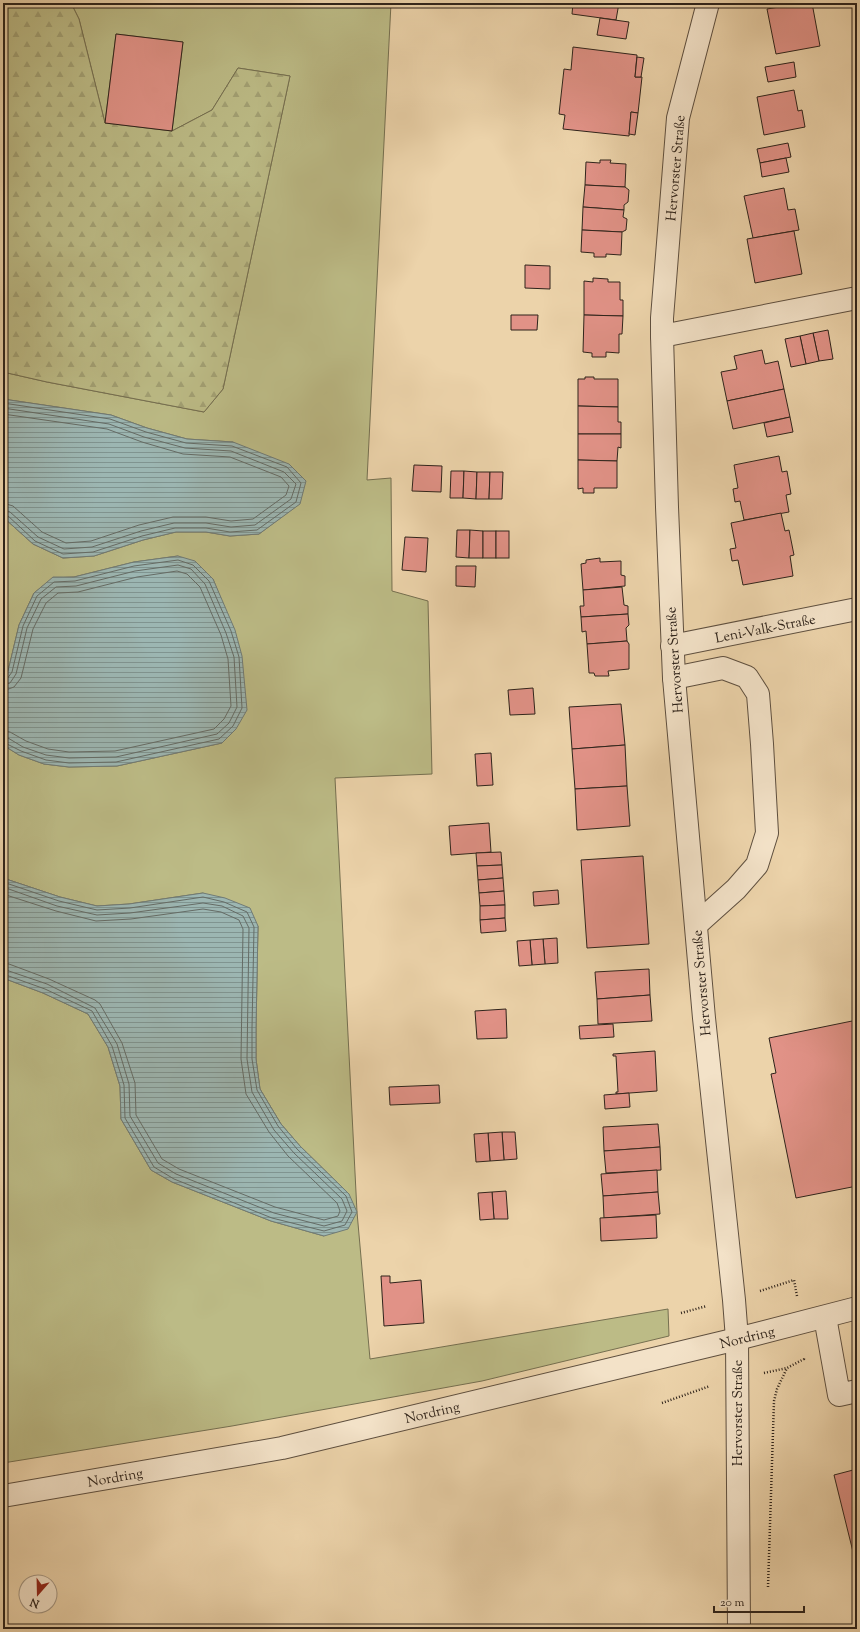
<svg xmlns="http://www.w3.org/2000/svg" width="860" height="1632" font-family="'Sorts Mill Goudy',serif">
  <defs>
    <pattern id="forest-firs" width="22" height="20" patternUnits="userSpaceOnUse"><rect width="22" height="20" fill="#bcbb86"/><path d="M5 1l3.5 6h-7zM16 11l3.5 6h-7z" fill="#a2a073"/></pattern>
    <pattern id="water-rules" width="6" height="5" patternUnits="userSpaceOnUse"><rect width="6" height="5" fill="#9cb6b2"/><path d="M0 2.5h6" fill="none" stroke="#809490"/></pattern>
  </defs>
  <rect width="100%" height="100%" fill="#ecd3aa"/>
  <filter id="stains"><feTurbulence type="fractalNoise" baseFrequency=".005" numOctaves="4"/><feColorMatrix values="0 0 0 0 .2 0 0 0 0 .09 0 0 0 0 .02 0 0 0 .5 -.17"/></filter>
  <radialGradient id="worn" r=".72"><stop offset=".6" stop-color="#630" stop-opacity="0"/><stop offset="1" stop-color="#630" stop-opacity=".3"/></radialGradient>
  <path fill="#bcbb86" stroke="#756f50" d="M 71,3 L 391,3 L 367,480 L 391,478 L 392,591 L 428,601 L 432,774 L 335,778 L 357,1212 L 370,1359 L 668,1309 L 669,1336 L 482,1381 L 232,1426 L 3,1463 L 3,978 L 43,993 L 88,1014 L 108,1047 L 120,1086 L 121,1119 L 151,1170 L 172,1182 L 271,1221 L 324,1236 L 349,1194 L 300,1146 L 281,1124 L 260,1089 L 256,1059 L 256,1028 L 258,926 L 203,893 L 129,904 L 97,906 L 60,897 L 3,878 L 3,745 L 19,755 L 44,764 L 69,767 L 117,766 L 222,743 L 220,597 L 213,579 L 178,556 L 134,562 L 74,577 L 53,578 L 34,593 L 19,625 L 8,671 L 3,678 L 3,517 L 33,544 L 63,558 L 94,556 L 143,540 L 176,532 L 206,532 L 230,536 L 259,534 L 299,504 L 233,442 L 187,439 L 147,428 L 111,415 L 3,399 L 3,372 L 47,382 L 204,412 L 223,389 L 290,76 L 238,68 L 212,110 L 172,131 L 183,42 L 116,34 L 105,123 L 79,19 Z"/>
  <path fill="url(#forest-firs)" stroke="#756f50" d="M 3,3 L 71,3 L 79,19 L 105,123 L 172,131 L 212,110 L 238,68 L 290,76 L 223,389 L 204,412 L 47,382 L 3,372 Z"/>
  <g fill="url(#water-rules)" stroke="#707b76">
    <path d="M 3,399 L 111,415 L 147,428 L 187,439 L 233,442 L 289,464 L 306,481 L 300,504 L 259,534 L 230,536 L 206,532 L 176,532 L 143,540 L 94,556 L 63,558 L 33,544 L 3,517 Z"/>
    <path d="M 178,556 L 195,561 L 213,579 L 235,630 L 242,656 L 247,710 L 236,729 L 222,743 L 117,766 L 69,767 L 44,764 L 19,755 L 3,745 L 3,678 L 8,671 L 19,625 L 34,593 L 53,577 L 74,577 L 134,562 Z"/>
    <path d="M 3,878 L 60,897 L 97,906 L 129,904 L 203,893 L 225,898 L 250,908 L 258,926 L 256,1028 L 256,1059 L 260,1089 L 281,1124 L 300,1146 L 349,1194 L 357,1212 L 348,1229 L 324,1236 L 271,1221 L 172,1182 L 151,1170 L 121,1119 L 120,1086 L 108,1047 L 88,1014 L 43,993 L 3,978 Z"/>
  </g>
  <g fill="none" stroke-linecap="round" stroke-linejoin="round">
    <g stroke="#656c66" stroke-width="1">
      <path d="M 3,403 L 110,419 L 146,432 L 186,443 L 232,446 L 287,467 L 301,483 L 296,502 L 257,530 L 230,532 L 206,528 L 175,528 L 142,536 L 93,552 L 63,554 L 35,541 L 7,515 L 3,514"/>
      <path d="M 3,408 L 109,424 L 144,437 L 185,448 L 231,451 L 284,472 L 296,484 L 291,499 L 255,525 L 231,527 L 206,523 L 174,523 L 141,531 L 92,547 L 64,549 L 38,537 L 10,512 L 3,509"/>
      <path d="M 3,414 L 107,429 L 142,442 L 183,454 L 230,457 L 281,477 L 289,486 L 286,495 L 253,519 L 231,521 L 206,517 L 173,517 L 139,525 L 91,541 L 66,543 L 42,532 L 13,506 L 3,503"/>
      <path d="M 3,680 L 7,679 L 12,672 L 23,626 L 37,596 L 54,582 L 75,581 L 134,566 L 178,560 L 193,565 L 209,581 L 231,631 L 239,657 L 242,708 L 233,726 L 219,739 L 116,762 L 69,763 L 46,760 L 21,751 L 3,742"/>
      <path d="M 3,685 L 10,683 L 16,674 L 27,628 L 41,599 L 56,587 L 76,586 L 135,571 L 178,565 L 191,569 L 205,584 L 226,633 L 234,657 L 237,707 L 229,723 L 217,734 L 116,757 L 69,758 L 46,755 L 23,747 L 8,738 L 3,737"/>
      <path d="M 3,691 L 14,687 L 21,678 L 33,629 L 46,603 L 58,593 L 78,592 L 137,577 L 177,571 L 187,574 L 200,587 L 221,635 L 228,659 L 231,706 L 224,719 L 214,729 L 115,751 L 69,752 L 48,749 L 26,741 L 10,732 L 3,731"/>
      <path d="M 3,882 L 59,901 L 97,910 L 130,908 L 203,897 L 224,902 L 247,912 L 254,927 L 252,1028 L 252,1059 L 257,1090 L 278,1126 L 297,1149 L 346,1196 L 352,1212 L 345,1225 L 324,1231 L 272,1218 L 174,1179 L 154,1167 L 125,1118 L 124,1085 L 112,1046 L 92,1011 L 45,989 L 3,974"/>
      <path d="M 3,887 L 57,906 L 97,915 L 130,913 L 203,903 L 222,906 L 243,916 L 249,928 L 247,1059 L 252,1092 L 274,1130 L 294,1153 L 342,1199 L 347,1211 L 342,1221 L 324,1226 L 274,1213 L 176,1174 L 158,1163 L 130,1116 L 129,1084 L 117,1044 L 95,1008 L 47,984 L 3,969"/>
      <path d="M 3,894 L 56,911 L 96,921 L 131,919 L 203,909 L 221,912 L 239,920 L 243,929 L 241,1059 L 246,1094 L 269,1132 L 288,1156 L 337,1203 L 340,1211 L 338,1216 L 324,1220 L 275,1207 L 179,1169 L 162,1159 L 136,1115 L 135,1083 L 122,1043 L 100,1004 L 95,1000 L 49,979 L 9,964 L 3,963"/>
    </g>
  </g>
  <g fill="#e19287" stroke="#2e231b">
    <path d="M 478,3 L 496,3 L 496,6 Z"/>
    <path d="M 573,3 L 619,3 L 616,20 L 572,14 Z"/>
    <path d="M 803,3 L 812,3 L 820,46 L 776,54 L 767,9 Z"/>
    <path d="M 600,18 L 629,22 L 626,39 L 597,35 Z"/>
    <path d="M 116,34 L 183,42 L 172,131 L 105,123 Z"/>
    <path d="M 573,47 L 637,55 L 635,77 L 642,77 L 638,113 L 631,112 L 629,136 L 563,129 L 565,115 L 559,114 L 564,69 L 571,70 Z"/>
    <path d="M 637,57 L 644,58 L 641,77 L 635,77 Z"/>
    <path d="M 794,62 L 796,77 L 768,82 L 765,67 Z"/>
    <path d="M 794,90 L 798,111 L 802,110 L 805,127 L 764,135 L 757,97 Z"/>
    <path d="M 631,112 L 638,113 L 635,135 L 629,134 Z"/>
    <path d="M 788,143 L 791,157 L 760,163 L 757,149 Z"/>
    <path d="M 786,158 L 789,172 L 762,177 L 760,163 Z"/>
    <path d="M 600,160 L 611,160 L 610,163 L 626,164 L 625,187 L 585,185 L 586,162 L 600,163 Z"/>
    <path d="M 585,185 L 625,187 L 629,190 L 628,202 L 624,205 L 624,210 L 583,207 Z"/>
    <path d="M 784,188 L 788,210 L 795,209 L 799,230 L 753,238 L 744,196 Z"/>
    <path d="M 583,207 L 624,210 L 623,217 L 627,219 L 626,230 L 622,232 L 582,230 Z"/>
    <path d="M 582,230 L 622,232 L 621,255 L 606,254 L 606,257 L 594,257 L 594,253 L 581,252 Z"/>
    <path d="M 794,231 L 802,274 L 755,283 L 747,239 Z"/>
    <path d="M 525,265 L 550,266 L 550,289 L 525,288 Z"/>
    <path d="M 593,278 L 608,279 L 608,282 L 620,282 L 620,300 L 623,300 L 623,316 L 584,315 L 584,281 L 593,282 Z"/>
    <path d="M 511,315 L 538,315 L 537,330 L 511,330 Z"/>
    <path d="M 584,315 L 623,316 L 622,334 L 619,334 L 619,353 L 606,352 L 606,357 L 592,357 L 592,353 L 583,352 Z"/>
    <path d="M 828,330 L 833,359 L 819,361 L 813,333 Z"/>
    <path d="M 813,333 L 819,361 L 806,364 L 800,336 Z"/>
    <path d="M 800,336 L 806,364 L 791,367 L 785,339 Z"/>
    <path d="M 762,350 L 765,364 L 778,361 L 784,389 L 727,401 L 721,372 L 737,369 L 734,356 Z"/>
    <path d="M 585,377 L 594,377 L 594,379 L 618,379 L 618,407 L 578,406 L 578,379 L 585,379 Z"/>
    <path d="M 784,389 L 790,417 L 733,429 L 727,401 Z"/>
    <path d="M 578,406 L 618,407 L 618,422 L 621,422 L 621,434 L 578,434 Z"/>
    <path d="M 790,417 L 793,432 L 767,437 L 764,423 Z"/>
    <path d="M 578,434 L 621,434 L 621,448 L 618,447 L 617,461 L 578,460 Z"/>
    <path d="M 779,456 L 782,472 L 787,471 L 791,494 L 786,495 L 789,512 L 744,520 L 740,501 L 735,502 L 733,489 L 738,488 L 734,465 Z"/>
    <path d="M 578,460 L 617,461 L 617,488 L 594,488 L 594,493 L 583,493 L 583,488 L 578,489 Z"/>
    <path d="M 414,465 L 442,466 L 441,492 L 412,491 Z"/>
    <path d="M 451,471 L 464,471 L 463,498 L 450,498 Z"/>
    <path d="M 464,471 L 477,472 L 476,499 L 463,498 Z"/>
    <path d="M 477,472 L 490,472 L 489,499 L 476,499 Z"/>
    <path d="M 490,472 L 503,472 L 502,499 L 489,499 Z"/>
    <path d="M 781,513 L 785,531 L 789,530 L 794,555 L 790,556 L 793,576 L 743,585 L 738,560 L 732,561 L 730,549 L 736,548 L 731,523 Z"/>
    <path d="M 457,530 L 470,530 L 469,558 L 456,557 Z"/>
    <path d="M 470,530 L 483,531 L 483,558 L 469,558 Z"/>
    <rect x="483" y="531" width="13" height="27"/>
    <rect x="496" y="531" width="13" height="27"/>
    <path d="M 405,537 L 428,538 L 426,572 L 402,570 Z"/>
    <path d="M 600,558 L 600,562 L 621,561 L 621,575 L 625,576 L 625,586 L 583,590 L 581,564 L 586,563 L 586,560 Z"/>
    <path d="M 456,566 L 476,566 L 475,587 L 456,586 Z"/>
    <path d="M 622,587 L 624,605 L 628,606 L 628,614 L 581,617 L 580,606 L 584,606 L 583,590 Z"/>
    <path d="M 628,614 L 629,625 L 626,628 L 627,641 L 587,644 L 586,631 L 582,632 L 581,617 Z"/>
    <path d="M 627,641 L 629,644 L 629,669 L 608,671 L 609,676 L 595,676 L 594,673 L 589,673 L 587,644 Z"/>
    <path d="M 533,688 L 535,714 L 510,715 L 508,690 Z"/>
    <path d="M 621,704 L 625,745 L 572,749 L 569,707 Z"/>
    <path d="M 625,745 L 627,786 L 575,789 L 572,749 Z"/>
    <path d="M 491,753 L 493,785 L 477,786 L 475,754 Z"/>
    <path d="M 627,786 L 630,826 L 577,830 L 575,789 Z"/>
    <path d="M 489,823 L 491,852 L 451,855 L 449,826 Z"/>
    <path d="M 501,852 L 502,865 L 477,866 L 476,853 Z"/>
    <path d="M 643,856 L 649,944 L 587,948 L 581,860 Z"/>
    <path d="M 502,865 L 503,878 L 478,880 L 477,866 Z"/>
    <path d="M 503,878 L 504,891 L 479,893 L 478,880 Z"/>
    <path d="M 558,890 L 559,904 L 534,906 L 533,892 Z"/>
    <path d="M 504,891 L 505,905 L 480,906 L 479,893 Z"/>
    <path d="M 505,905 L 505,918 L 480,920 L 480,906 Z"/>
    <path d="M 505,918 L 506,931 L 481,933 L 480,920 Z"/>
    <path d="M 557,938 L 558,963 L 545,964 L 543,939 Z"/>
    <path d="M 543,939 L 545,964 L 532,965 L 530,940 Z"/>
    <path d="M 530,940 L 532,965 L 519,966 L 517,941 Z"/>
    <path d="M 649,969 L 650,995 L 597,999 L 595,972 Z"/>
    <path d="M 650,995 L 652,1021 L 598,1024 L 597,999 Z"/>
    <path d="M 506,1009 L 507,1038 L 477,1039 L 475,1011 Z"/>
    <path d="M 857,1020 L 857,1186 L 796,1198 L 771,1074 L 776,1073 L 769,1038 Z"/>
    <path d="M 613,1024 L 614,1037 L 580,1039 L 579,1026 Z"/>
    <path d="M 655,1051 L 657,1091 L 616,1094 L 616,1092 L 618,1092 L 616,1056 L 613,1056 L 613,1054 Z"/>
    <path d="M 439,1085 L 440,1103 L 390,1105 L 389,1087 Z"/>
    <path d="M 629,1093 L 630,1107 L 605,1109 L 604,1095 Z"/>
    <path d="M 658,1124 L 660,1147 L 604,1151 L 603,1127 Z"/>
    <path d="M 502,1132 L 515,1132 L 517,1159 L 504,1160 Z"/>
    <path d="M 502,1132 L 504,1160 L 490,1161 L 488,1133 Z"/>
    <path d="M 488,1133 L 490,1161 L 476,1162 L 474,1134 Z"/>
    <path d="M 660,1147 L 661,1170 L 606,1173 L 604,1151 Z"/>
    <path d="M 657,1170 L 658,1192 L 603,1196 L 601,1174 Z"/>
    <path d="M 506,1191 L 508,1219 L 494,1219 L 492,1192 Z"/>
    <path d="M 492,1192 L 494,1219 L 480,1220 L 478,1193 Z"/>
    <path d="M 658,1192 L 660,1214 L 604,1218 L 603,1196 Z"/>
    <path d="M 656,1215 L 657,1238 L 601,1241 L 600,1218 Z"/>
    <path d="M 381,1276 L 390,1276 L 390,1283 L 421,1280 L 424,1323 L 384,1326 Z"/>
    <path d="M 857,1469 L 857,1568 L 834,1475 Z"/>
  </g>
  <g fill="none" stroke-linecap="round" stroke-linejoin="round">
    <defs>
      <g id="minor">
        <path d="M 708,3 L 678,118 L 662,318 L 662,336 L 667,507 L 674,678 L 704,1018 L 734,1300 L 737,1339 L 739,1629"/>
        <path d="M 662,336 L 857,298"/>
        <path d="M 672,646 L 857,609"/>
        <path d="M 674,678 L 723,668 L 747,677 L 758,694 L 762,744 L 767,833 L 757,865 L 736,889 L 697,924"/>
        <path d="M 825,1317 L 839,1395 L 857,1391"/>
        <path d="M 3,1496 L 282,1448 L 737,1339 L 857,1308"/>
      </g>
    </defs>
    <use href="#minor" stroke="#5e4f3f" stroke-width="24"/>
    <g stroke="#2e231b" stroke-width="2.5" stroke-dasharray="1 2" stroke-linecap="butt">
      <path d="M 760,1291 L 794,1280 L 797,1296"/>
      <path d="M 681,1313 L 707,1306"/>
      <path d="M 764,1373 L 787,1368 L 804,1359 L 803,1357"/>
      <path d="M 662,1403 L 710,1386"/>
      <path d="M 768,1587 L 774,1401 L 777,1389 L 787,1368"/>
    </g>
    <use href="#minor" stroke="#f3e2c8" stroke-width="22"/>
  </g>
  <g text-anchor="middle" stroke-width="3" stroke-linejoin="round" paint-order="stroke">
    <g font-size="14" fill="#2e231b" stroke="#f3e2c8">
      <text transform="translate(675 168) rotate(-85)" y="5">Hervorster Straße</text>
      <text transform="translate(765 628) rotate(-11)" y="5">Leni-Valk-Straße</text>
      <text transform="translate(674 660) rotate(-94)" y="5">Hervorster Straße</text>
      <text transform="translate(701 983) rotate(-95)" y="5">Hervorster Straße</text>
      <text transform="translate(747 1337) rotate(-14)" y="5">Nordring</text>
      <text transform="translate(432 1412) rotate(-13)" y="5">Nordring</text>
      <text transform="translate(737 1413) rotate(-90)" y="5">Hervorster Straße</text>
      <text transform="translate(115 1477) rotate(-10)" y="5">Nordring</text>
    </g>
  </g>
  <rect width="860" height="1632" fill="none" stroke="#ecd3aa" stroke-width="16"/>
  <rect x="4" y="4" width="852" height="1624" fill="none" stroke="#2e231b" stroke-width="2"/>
  <rect x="8" y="8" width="844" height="1616" fill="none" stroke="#2e231b"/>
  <g transform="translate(38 1594) rotate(200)"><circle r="19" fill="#f3e2c8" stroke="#a49683"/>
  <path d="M0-3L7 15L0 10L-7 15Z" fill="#8f2418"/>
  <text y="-6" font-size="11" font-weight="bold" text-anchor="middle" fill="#2e231b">N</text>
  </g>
  <path d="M714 1606v6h90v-6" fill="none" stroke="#2e231b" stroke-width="2"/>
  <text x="720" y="1606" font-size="12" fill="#2e231b" stroke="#f3e2c8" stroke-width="3" paint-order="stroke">20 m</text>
  <rect width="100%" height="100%" filter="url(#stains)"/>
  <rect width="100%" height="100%" fill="url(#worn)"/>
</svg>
